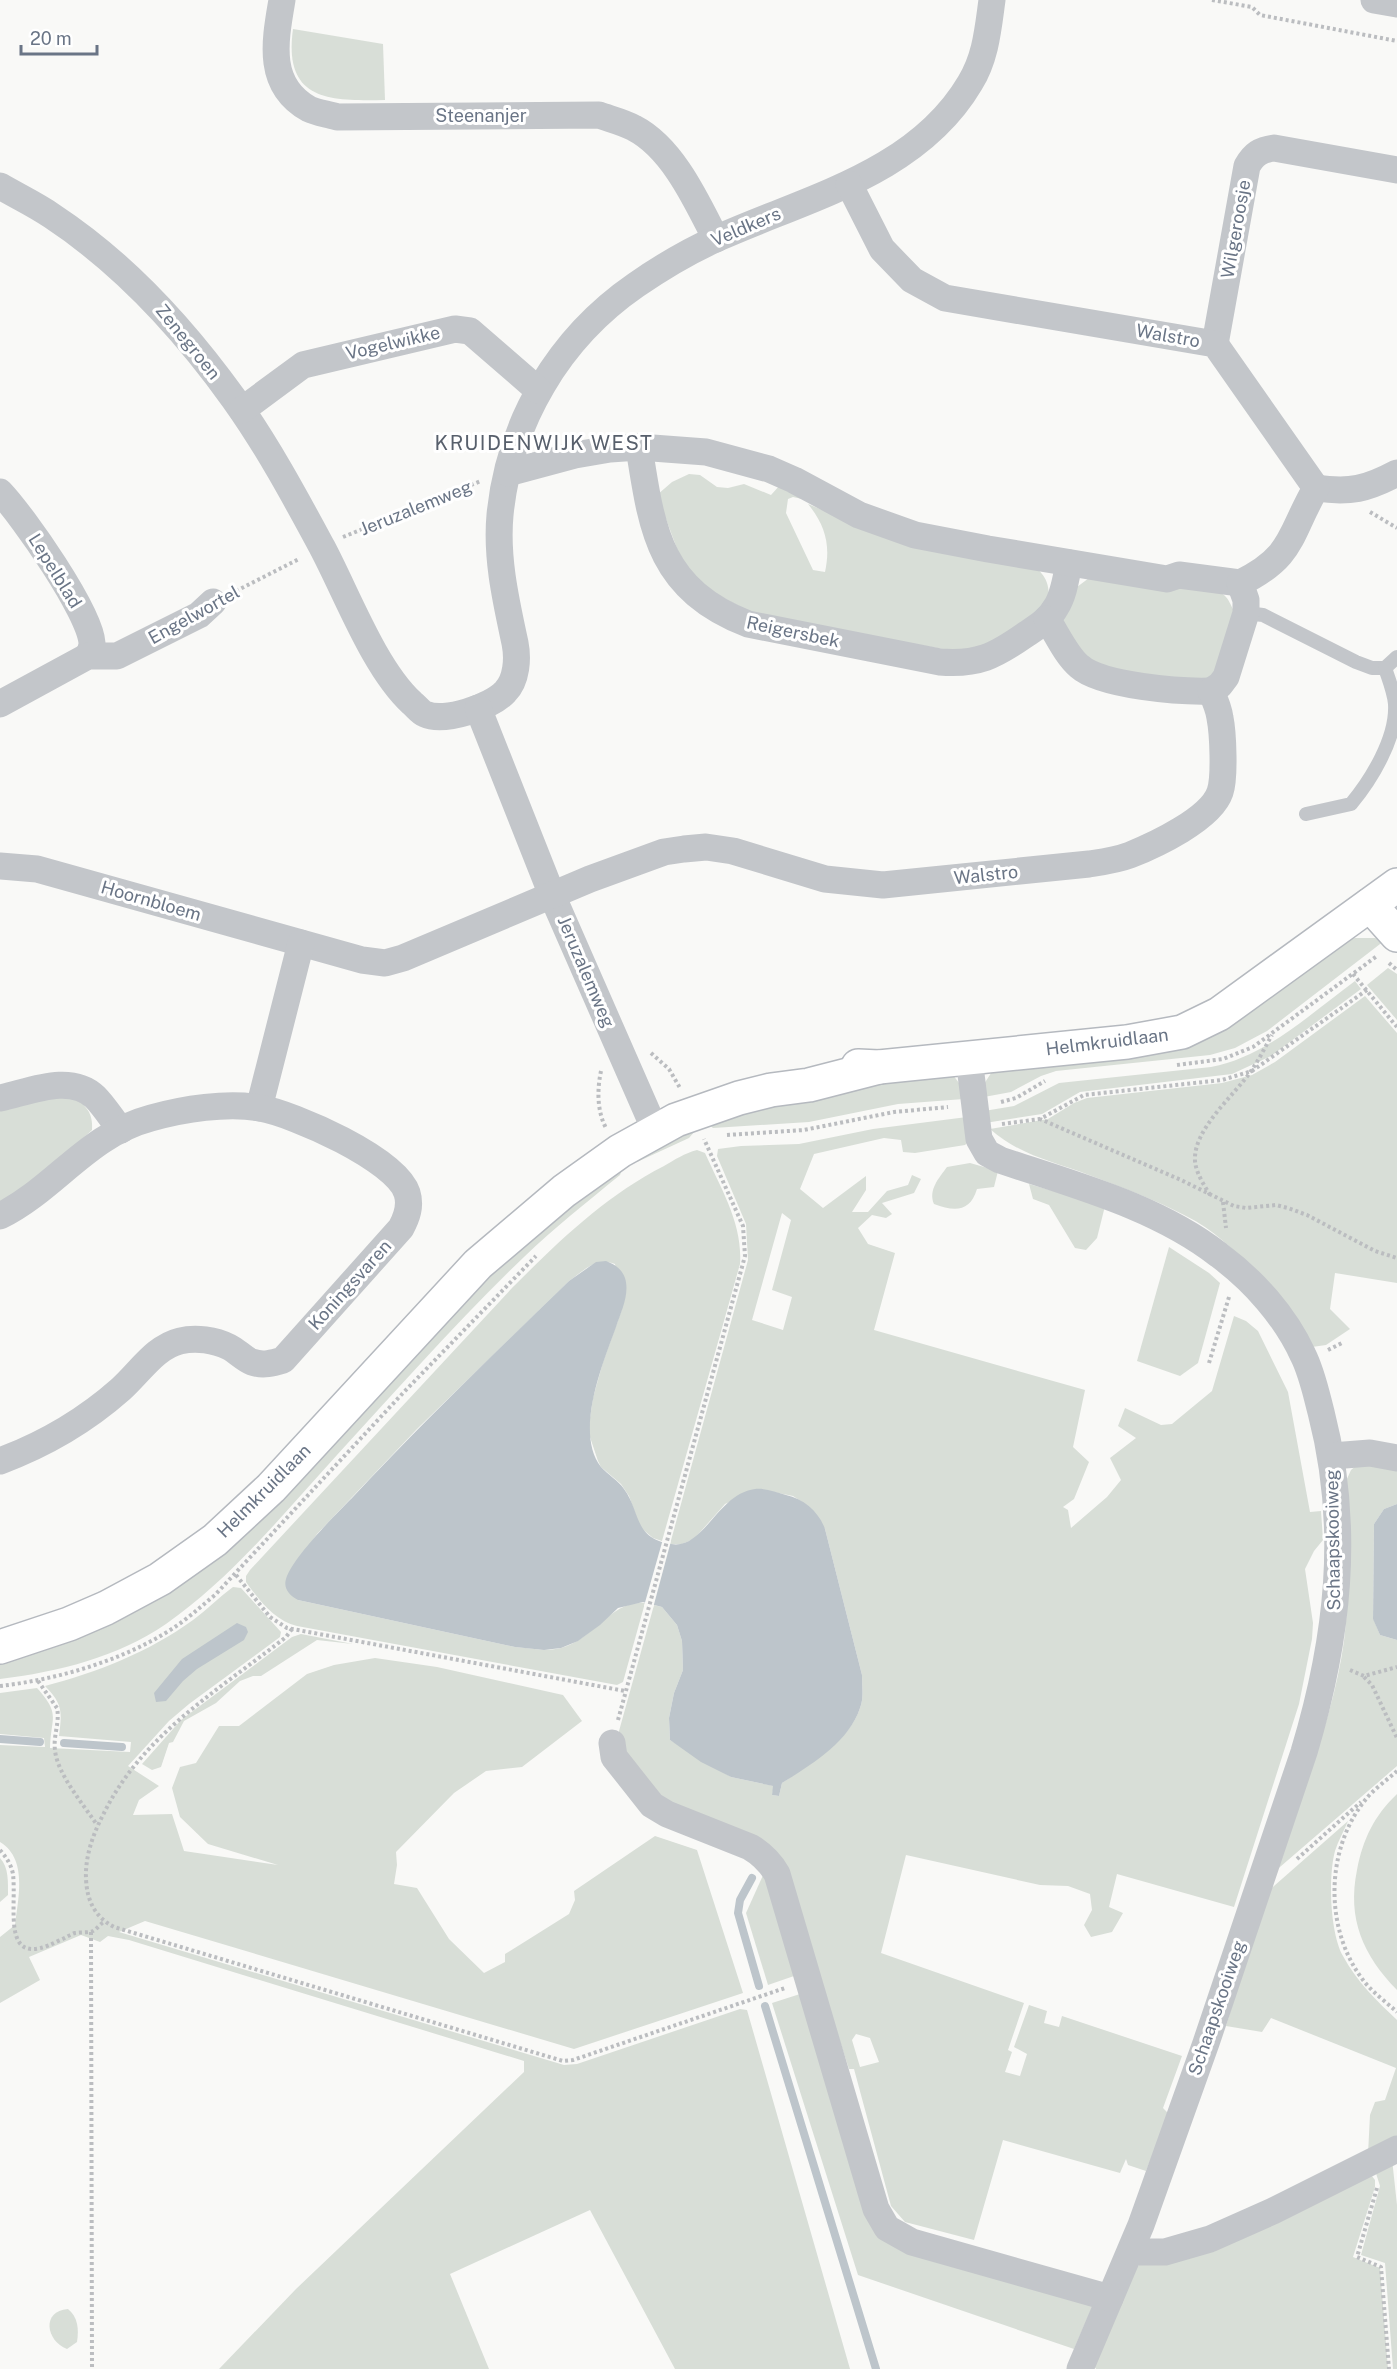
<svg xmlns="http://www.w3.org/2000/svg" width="1397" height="2369" font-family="'Public Sans',sans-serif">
  <rect width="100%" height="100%" fill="#f9f9f7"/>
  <g fill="#d8ded7" fill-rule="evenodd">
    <path d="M 293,29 L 383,44 L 385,100 C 329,101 283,101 293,29 Z"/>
    <path d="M 689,474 L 700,475 L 717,487 L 728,488 L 744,484 L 771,495 L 780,485 L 802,499 L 793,497 L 788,499 L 786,513 L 813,570 L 825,572 C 831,545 825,525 808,504 L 825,511 L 1034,566 C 1047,577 1049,584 1049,601 L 1000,640 L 965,653 L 757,616 L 700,585 L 682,562 L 657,495 L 672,482 Z"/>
    <path d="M 1089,578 C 1114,580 1207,582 1224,595 C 1229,599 1231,606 1234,611 L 1222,664 L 1205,682 L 1093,667 L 1062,624 L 1073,590 Z"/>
    <path d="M 1355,938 L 1375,938 L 1384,941 L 1267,1031 L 1235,1048 L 1210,1055 L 1056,1071 L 1041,1076 L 1011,1092 L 984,1097 L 984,1084 L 995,1067 L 1139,1052 L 1344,941 Z"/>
    <path d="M 1388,968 L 1397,974 L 1397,1020 L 1367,985 Z"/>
    <path d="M 1355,981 L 1361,989 L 1271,1056 L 1232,1074 L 1080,1092 L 1042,1114 L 985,1123 L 984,1111 L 1014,1106 L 1059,1083 L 1211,1067 C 1266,1057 1311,1013 1355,981 Z"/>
    <path d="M 1365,996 L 1397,1033 L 1397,1283 L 1335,1273 L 1330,1309 L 1350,1329 L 1326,1345 L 1312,1347 C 1275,1300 1242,1244 1186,1216 C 1156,1200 1121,1187 1089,1175 C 1052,1161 1021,1156 990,1129 L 1048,1119 L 1074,1103 L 1087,1098 L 1222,1083 L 1252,1075 L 1275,1062 Z"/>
    <path d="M 953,1075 L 959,1083 L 964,1099 L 898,1104 L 809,1122 L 713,1128 L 707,1123 L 869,1080 Z"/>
    <path d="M 72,1095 C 86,1106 93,1112 92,1130 L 31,1186 L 0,1204 L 0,1107 Z"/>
    <path d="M 967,1117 L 968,1142 L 965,1145 L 915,1153 L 903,1152 L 901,1140 L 884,1138 L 814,1154 L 800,1189 L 823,1208 L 866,1176 L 866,1190 L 852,1212 L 868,1212 L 887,1191 L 908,1185 L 912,1175 L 921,1179 L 914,1193 L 882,1203 L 892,1214 L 886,1218 L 872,1215 L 858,1228 L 868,1244 L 895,1253 L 874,1330 L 1085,1390 L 1073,1447 L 1089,1462 L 1074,1499 L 1063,1507 L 1068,1510 L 1071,1528 L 1107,1497 L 1121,1480 L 1110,1458 L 1136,1438 L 1118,1426 L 1125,1408 L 1161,1425 L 1172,1424 L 1212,1391 L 1234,1316 L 1246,1321 L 1258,1331 L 1288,1392 L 1310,1512 L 1321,1511 L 1323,1540 L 1314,1551 L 1305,1569 L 1313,1623 L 1312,1639 L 1299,1704 L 1234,1907 L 1117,1874 L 1109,1907 L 1123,1913 L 1112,1932 L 1091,1937 L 1084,1925 L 1092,1910 L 1090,1894 L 1068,1886 L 1040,1885 L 906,1855 L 881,1953 L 1024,2003 L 1008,2050 L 1012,2052 L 1005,2072 L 1020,2076 L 1027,2054 L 1014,2047 L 1029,2005 L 1047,2011 L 1044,2023 L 1059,2027 L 1062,2016 L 1182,2056 L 1163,2108 L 1169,2114 L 1146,2171 L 1128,2165 L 1126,2159 L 1120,2173 L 1003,2140 L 974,2240 L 905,2222 L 891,2206 L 854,2069 L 849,2069 L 787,1878 L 668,1805 L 630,1765 L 619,1737 L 619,1731 L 654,1605 L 662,1607 L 677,1625 L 682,1641 L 683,1670 L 674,1693 L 669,1718 L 670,1740 L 731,1777 L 774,1786 L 772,1795 L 779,1796 L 782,1783 C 809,1765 850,1740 860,1708 C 864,1698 862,1686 862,1675 L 825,1529 L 802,1502 L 793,1496 L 758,1489 L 725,1504 L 694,1539 L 682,1544 L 670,1544 L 748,1260 L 746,1224 L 717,1156 L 718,1149 L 741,1146 L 799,1144 L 873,1129 ZM 782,1213 L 791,1220 L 772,1290 L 792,1297 L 783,1330 L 752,1320 ZM 856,2034 L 870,2038 L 879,2062 L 860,2067 L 852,2040 Z"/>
    <path d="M 694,1126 L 695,1131 L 689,1138 L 637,1162 L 632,1159 Z"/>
    <path d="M 697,1150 L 705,1153 C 721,1189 743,1224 740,1264 L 662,1541 L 653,1538 L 640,1527 L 629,1496 L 621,1484 L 601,1467 L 598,1461 L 588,1431 L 593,1398 L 603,1362 L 622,1309 L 615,1264 C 595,1257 585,1270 569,1281 L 417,1429 L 317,1534 L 290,1572 L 298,1600 L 515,1647 C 530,1648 546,1652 561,1648 C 595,1639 611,1600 645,1603 L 623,1682 L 617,1685 L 297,1626 C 275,1621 259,1600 246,1582 L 246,1576 L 250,1570 L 512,1288 C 558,1242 605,1196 664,1166 C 674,1160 685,1153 697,1150 Z"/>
    <path d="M 970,1163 L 998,1171 L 994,1187 L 977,1189 C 970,1212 955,1212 934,1204 C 928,1190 939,1178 947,1167 Z"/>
    <path d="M 624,1165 L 620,1175 C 587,1202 554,1228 524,1257 C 458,1320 398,1389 337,1455 C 283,1514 232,1578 166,1624 C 118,1657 58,1672 0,1679 L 0,1658 L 112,1617 L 492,1267 Z"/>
    <path d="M 1029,1184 L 1105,1206 L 1097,1238 L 1086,1250 L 1075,1248 L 1049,1205 L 1033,1199 Z"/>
    <path d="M 1169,1247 L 1209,1273 L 1220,1283 L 1198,1363 L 1180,1376 L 1137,1361 Z"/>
    <path d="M 1358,1464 L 1397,1467 L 1397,1504 L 1384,1509 L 1374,1524 L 1373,1618 L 1380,1635 L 1397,1640 L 1397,1766 L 1273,1873 C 1300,1797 1333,1721 1344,1641 C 1351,1589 1346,1534 1346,1481 L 1351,1470 Z"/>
    <path d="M 233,1587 L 241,1588 L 281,1632 L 280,1637 L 189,1704 L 169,1721 L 128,1766 L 159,1786 L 139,1800 L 133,1815 L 172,1814 L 184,1851 L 278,1865 L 208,1844 L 180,1817 L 172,1788 L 180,1767 L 196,1763 L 219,1726 L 239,1726 L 307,1674 L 334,1665 L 375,1658 L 437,1667 L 563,1695 L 582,1721 L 522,1767 L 486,1771 L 454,1793 L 396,1852 L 397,1865 L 394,1884 L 417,1888 L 449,1939 L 484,1973 L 505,1962 L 505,1954 L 569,1914 L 575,1900 L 574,1891 L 655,1836 L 697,1850 L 743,1993 L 574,2049 L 145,1921 L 119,1932 L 564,2065 L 577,2064 L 740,2009 L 747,2010 L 850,2369 L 675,2369 L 590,2210 L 450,2274 L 489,2369 L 219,2369 L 296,2289 L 524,2072 L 524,2061 L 129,1940 L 108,1936 L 100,1942 L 81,1935 L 29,1957 L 40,1980 L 0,2003 L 0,1937 L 15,1925 C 18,1898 28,1859 0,1842 L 0,1745 L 45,1747 L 44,1738 L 0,1734 L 0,1693 L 37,1688 C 61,1715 51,1716 50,1748 L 130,1752 L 131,1742 L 59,1736 C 62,1712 63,1704 45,1686 C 98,1672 149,1652 193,1620 C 207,1610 219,1597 233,1587 Z"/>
    <path d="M 301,1634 L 353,1644 L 317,1640 L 261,1676 L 253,1676 L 240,1681 L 216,1703 L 184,1721 L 173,1742 L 169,1743 L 161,1767 L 152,1770 L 142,1764 L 181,1720 L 292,1637 Z"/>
    <path d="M 1397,1794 L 1397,1990 C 1363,1955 1347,1919 1357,1870 C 1363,1839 1374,1816 1397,1794 Z"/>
    <path d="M 1348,1821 C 1344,1831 1338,1841 1335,1851 C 1328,1877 1330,1933 1343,1956 C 1357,1982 1377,2001 1397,2020 L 1397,2140 L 1368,2154 L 1370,2115 L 1375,2102 L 1385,2100 L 1396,2068 L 1271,2018 L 1262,2032 L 1226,2026 L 1266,1893 Z"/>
    <path d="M 0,1858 C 9,1867 8,1883 8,1895 L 0,1902 Z"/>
    <path d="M 764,1873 L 794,1976 L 768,1985 L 746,1913 Z"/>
    <path d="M 800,1994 L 864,2208 L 1093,2305 L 1074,2349 L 858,2275 L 772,2003 Z"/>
    <path d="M 1392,2159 L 1397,2205 L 1397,2369 L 1393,2369 L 1385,2263 L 1361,2255 L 1380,2186 L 1374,2167 Z"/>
    <path d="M 1368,2171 L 1375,2180 L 1375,2187 L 1353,2257 L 1380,2268 L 1388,2369 L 1096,2369 L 1094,2366 L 1135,2269 L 1140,2264 Z"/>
    <path d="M 68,2309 C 78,2317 79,2329 77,2342 L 67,2349 C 46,2341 41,2311 68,2309 Z"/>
  </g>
  <g fill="#bdc5cb">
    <path d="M 606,1261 C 614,1264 622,1269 625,1278 C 630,1294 621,1312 616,1327 C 603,1363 574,1432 601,1467 C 608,1475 618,1480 624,1489 C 641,1512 633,1538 671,1544 C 704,1550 717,1494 755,1489 C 765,1488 776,1492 786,1495 C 804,1499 819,1512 825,1529 L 862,1675 C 862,1686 864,1698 860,1708 C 849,1742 811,1765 782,1783 L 779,1796 L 772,1795 L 773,1786 L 731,1777 L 701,1762 L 670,1740 L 669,1718 L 674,1693 L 683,1670 L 682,1641 L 677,1625 L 662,1607 L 643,1602 L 618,1608 L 600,1625 L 578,1641 L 561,1648 L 544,1650 L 515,1647 L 298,1600 C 290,1596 283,1589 286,1579 C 293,1557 335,1515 352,1498 C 422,1423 496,1352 569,1281 L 596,1262 Z"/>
    <path d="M 1397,1504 L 1397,1640 L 1380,1635 L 1373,1619 L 1374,1524 L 1384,1509 Z"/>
    <path d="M 237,1623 L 246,1627 L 248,1632 L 244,1640 L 197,1669 L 183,1681 L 166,1701 L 156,1702 L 154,1693 L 182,1659 Z"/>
  </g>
  <path fill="#f9f9f7" d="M 663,1539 L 671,1541 L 653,1608 L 644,1606 Z"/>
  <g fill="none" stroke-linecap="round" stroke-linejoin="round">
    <g stroke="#bdc5cb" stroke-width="8">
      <path d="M 0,1739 L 40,1742"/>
      <path d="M 64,1743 L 122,1747"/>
      <path d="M 752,1878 L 740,1900 L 738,1913 L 759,1986"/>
      <path d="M 765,2006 L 876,2369"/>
    </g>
    <defs>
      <g id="secondary">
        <path d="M 1370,905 L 1397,935"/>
        <path d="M 858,1066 L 879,1067 L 1127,1042 L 1182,1032 L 1219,1014 L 1397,885"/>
        <path d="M 0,1647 L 69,1624 L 106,1608 L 160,1579 L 215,1540 L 271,1488 L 478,1264 L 564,1191 L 620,1151 L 676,1120 L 739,1098 L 771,1090 L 809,1085 L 879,1067"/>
      </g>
    </defs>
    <use href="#secondary" stroke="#b5b9bf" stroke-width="36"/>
    <g stroke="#bbbdc0" stroke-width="4" stroke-dasharray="3 3" stroke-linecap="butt">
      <path d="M 1212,0 L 1252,7 L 1260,15 L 1397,41"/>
      <path d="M 1370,512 L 1397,528"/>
      <path d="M 343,537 L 481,481"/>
      <path d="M 236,591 L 299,559"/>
      <path d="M 1389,963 L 1397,970"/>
      <path d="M 1353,974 L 1397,1027"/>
      <path d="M 1367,990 L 1252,1071 L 1222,1080 L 1084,1095 L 1040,1119 L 1181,1180 L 1234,1206 L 1246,1208 L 1276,1205 L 1288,1208 L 1307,1215 L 1375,1251 L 1397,1258"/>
      <path d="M 651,1053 L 669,1069 L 680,1088"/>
      <path d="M 1177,1065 L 1223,1059 L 1253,1047 L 1377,956"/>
      <path d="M 601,1071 C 597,1090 597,1111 606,1128"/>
      <path d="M 1001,1102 L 1016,1098 L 1045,1081"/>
      <path d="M 1002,1124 L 1040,1119"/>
      <path d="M 727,1135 L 804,1130 L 894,1112 L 948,1107"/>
      <path d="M 1210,1195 C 1204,1185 1196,1173 1195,1161 C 1193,1129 1234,1096 1251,1071 C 1259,1060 1265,1047 1272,1035"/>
      <path d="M 1223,1202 L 1226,1228"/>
      <path d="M 1328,1350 L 1344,1342"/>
      <path d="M 1209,1363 L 1229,1297"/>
      <path d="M 236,1575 L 270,1617 L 287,1628 L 625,1691"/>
      <path d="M 292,1629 L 286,1637 C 219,1690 143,1734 104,1813 C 93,1834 85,1856 86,1879 C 87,1901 95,1917 114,1927 L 563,2061 L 573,2060 L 785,1988"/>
      <path d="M 1350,1670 L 1364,1676 L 1397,1667"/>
      <path d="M 1364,1677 L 1372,1685 L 1397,1738"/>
      <path d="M 38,1681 L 57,1708 C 60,1722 53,1736 55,1750 C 57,1774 84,1805 97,1825"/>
      <path d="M 0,1686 C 61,1679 132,1658 182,1622 C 194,1613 204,1604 215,1595 L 403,1393 L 536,1256"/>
      <path d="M 618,1720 L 745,1256 L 743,1226 L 704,1139"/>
      <path d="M 1397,1771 C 1387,1780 1374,1789 1366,1799 C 1325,1849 1324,1929 1363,1980 C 1372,1992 1386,2002 1397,2012"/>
      <path d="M 0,1850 C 6,1857 11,1864 13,1874 C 17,1910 0,1971 58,1941 C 64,1939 69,1935 75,1933 C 81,1932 88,1933 93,1931 C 97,1929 100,1924 104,1922"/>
      <path d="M 1297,1859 L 1361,1802"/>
      <path d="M 91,1932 L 92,2369"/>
      <path d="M 1377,2188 L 1357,2257 L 1381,2267 L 1389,2369"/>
    </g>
    <g stroke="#c3c6ca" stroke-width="14">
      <path d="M 1246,613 L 1263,615 L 1356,662 L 1372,668 L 1385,668 L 1397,657"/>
      <path d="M 1306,814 L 1351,804 C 1371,780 1397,738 1395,704 C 1394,692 1389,680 1385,668"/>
    </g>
    <g stroke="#c3c6ca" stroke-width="27">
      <path d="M 282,0 C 275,41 266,85 309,109 C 317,113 328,114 337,117 L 599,115 C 610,119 623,122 634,128 C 673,148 697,202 716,239"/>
      <path d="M 1374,0 L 1397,4"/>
      <path d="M 0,186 C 17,196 36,205 52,216 C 125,264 183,328 234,399 C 267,445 295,497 322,547 C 347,594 374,668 412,703 C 417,707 420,712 425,714 C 444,723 491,707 505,692 C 517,680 518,658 515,643 C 506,601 496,558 500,515 C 509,422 559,338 636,285 C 662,267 689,251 718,238 C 807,198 917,173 970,83 C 986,57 988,29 992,0"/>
      <path d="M 1215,344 L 1247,166 C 1254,154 1260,150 1274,148 L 1397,170"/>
      <path d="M 242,410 L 303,365 L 455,329 L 470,331 L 538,390"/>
      <path d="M 639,447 C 652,531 659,589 748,624 L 940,662 C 978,665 995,656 1025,635 C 1037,627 1049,620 1056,607 C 1064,595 1066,577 1069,563"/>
      <path d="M 508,473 L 575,455 L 610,449 L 639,447 L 706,452 L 769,469 L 794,480 L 859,515 L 915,535 L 988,549 L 1167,579 L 1179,575 L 1240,583"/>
      <path d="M 1316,488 C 1350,493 1367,489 1397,473"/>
      <path d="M 0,492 C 23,516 90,612 92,643 C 92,648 90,652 88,656"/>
      <path d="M 1047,619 C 1057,634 1066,655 1079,666 C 1101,686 1181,692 1211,691"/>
      <path d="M 0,704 L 88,656 L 117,656 L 199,615 L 213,602"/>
      <path d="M 478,708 L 552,895 L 655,1130"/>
      <path d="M 0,866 L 37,869 L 362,960 L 385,963 L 403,958 L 590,879 L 664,852 L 684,849 L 706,847 L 733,851 L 825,879 L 883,885 L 1089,864 C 1102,862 1117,860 1130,855 C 1155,845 1211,819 1220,792 C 1225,778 1223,733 1220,718 C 1219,709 1215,700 1211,691 L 1220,685 L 1226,677 L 1246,613 L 1246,600 L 1240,583 C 1295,556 1289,534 1316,488 L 1215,344 L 945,298 L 912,280 L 882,249 L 849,184"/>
      <path d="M 969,1058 L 979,1139 L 987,1153 L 1000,1160 C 1074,1185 1156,1206 1219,1255 C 1254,1281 1285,1316 1303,1355 C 1312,1373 1316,1393 1321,1412 C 1351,1528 1338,1639 1304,1752 L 1206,2043 L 1141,2225 L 1080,2369"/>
      <path d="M 0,1098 C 29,1092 70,1073 95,1097 C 104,1106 112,1119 121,1130"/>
      <path d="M 259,1108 L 301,943"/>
      <path d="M 0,1216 C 56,1188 87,1135 151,1118 C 183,1109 227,1102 260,1108 C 294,1114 396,1159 407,1193 C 411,1206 407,1217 401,1228 L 283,1360 C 273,1363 263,1366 252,1362 C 244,1359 237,1351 229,1347 C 215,1340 196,1337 180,1341 C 155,1347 140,1372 121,1389 C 86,1420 43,1445 0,1461"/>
      <path d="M 1332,1456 L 1370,1453 L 1397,1458"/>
      <path d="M 612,1743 L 614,1757 L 652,1805 L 667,1814 L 750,1847 C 762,1854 770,1862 777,1874 L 876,2209 L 887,2228 L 912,2242 L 1110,2298"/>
      <path d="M 1131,2252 L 1165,2252 L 1210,2239 L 1273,2211 L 1397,2149"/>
    </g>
    <use href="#secondary" stroke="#fff" stroke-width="33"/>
  </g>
  <g text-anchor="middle" stroke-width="6" stroke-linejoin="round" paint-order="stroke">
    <g font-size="18" fill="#6a7586" stroke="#fff">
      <text x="481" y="122">Steenanjer</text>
      <text transform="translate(746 227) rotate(-23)" y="6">Veldkers</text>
      <text transform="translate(1236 229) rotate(-80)" y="6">Wilgeroosje</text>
      <text transform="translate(1168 336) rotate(10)" y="6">Walstro</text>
      <text transform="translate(188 342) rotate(51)" y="6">Zenegroen</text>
      <text transform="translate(393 343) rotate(-13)" y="6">Vogelwikke</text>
      <text transform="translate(416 508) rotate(-22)" y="6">Jeruzalemweg</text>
      <text transform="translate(55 571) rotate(58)" y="6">Lepelblad</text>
      <text transform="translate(194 615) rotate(-29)" y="6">Engelwortel</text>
      <text transform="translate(793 632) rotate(12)" y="6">Reigersbek</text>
      <text transform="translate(986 875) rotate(-6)" y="6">Walstro</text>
      <text transform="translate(151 901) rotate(16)" y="6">Hoornbloem</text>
      <text transform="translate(586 972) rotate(67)" y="6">Jeruzalemweg</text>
      <text transform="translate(1107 1042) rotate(-7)" y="6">Helmkruidlaan</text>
      <text transform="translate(350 1285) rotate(-48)" y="6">Koningsvaren</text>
      <text transform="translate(264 1491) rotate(-45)" y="6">Helmkruidlaan</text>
      <text transform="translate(1333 1540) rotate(-91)" y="6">Schaapskooiweg</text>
      <text transform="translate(1217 2008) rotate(-71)" y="6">Schaapskooiweg</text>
    </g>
    <g font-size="20" letter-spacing="1.5" fill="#58606c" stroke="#fff">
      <text x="544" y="450">KRUIDENWIJK WEST</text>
    </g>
  </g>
  <path d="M21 45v9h76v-9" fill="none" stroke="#6a7586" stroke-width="3"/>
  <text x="30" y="45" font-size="18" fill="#6a7586" stroke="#ffffff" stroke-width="4.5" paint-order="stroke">20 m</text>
</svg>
